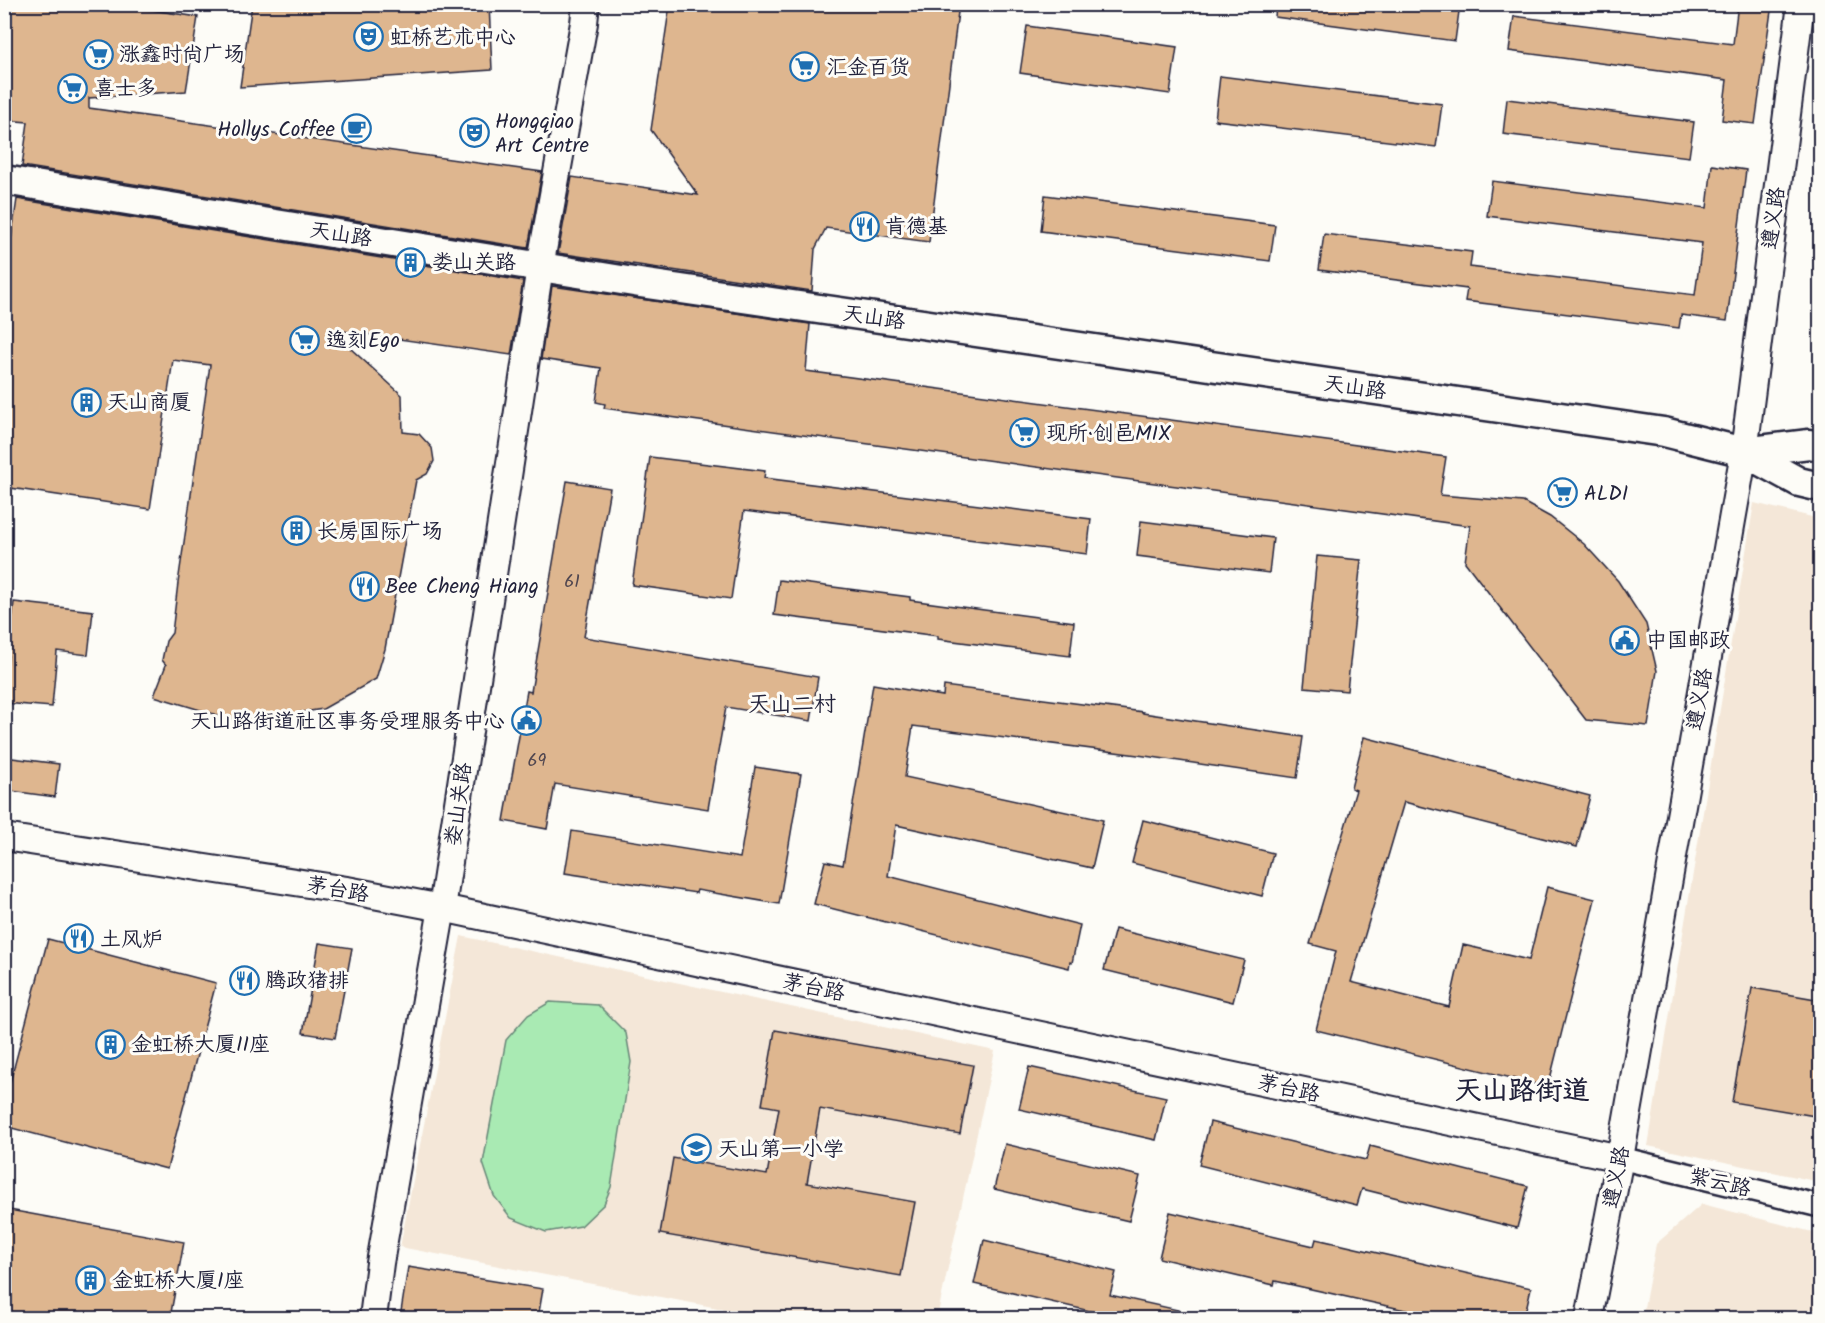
<svg xmlns="http://www.w3.org/2000/svg" width="1825" height="1323" font-family="Kalam,'LXGW WenKai TC',sans-serif">
  <rect width="100%" height="100%" fill="#fdfcf7"/>
  <filter id="ink" filterUnits="userSpaceOnUse"><feTurbulence type="fractalNoise" baseFrequency=".0167" numOctaves="2"/><feDisplacementMap in="SourceGraphic" scale="12" xChannelSelector="R" yChannelSelector="G"/><feConvolveMatrix kernelMatrix="1 2 1 2 8 2 1 2 1" color-interpolation-filters="sRGB"/></filter>
  <g filter="url(#ink)">
    <g fill="#f4e7d8">
      <path d="M 1754,503 L 1820,519 L 1820,1182 L 1648,1146 Z"/>
      <path d="M 461,936 L 995,1051 L 937,1318 L 770,1318 L 400,1247 Z"/>
      <path d="M 1702,1204 L 1820,1234 L 1820,1318 L 1642,1318 L 1656,1244 Z"/>
    </g>
    <path fill="#a9eab3" stroke="#668677" stroke-width="1.5" d="M 550,1002 L 598,1005 L 626,1033 L 631,1062 L 611,1187 L 604,1204 L 581,1226 L 546,1232 L 511,1218 L 494,1196 L 483,1163 L 506,1040 L 528,1015 Z"/>
    <g fill="#deb68f" stroke="#22223b" stroke-width="1.5">
      <path d="M 4,4 L 112,4 L 198,17 L 186,91 L 89,98 L 89,108 L 542,172 L 528,248 L 22,166 L 28,122 L 4,120 Z"/>
      <path d="M 252,4 L 489,4 L 492,70 L 240,87 Z"/>
      <path d="M 670,4 L 959,4 L 929,242 L 826,228 L 815,249 L 812,291 L 558,253 L 572,177 L 698,195 L 651,130 Z"/>
      <path d="M 1276,4 L 1460,4 L 1455,41 L 1275,17 Z"/>
      <path d="M 1738,4 L 1772,4 L 1755,124 L 1722,120 L 1727,80 L 1509,51 L 1514,16 L 1733,44 Z"/>
      <path d="M 1027,26 L 1177,47 L 1170,94 L 1020,73 Z"/>
      <path d="M 1220,76 L 1442,104 L 1436,147 L 1215,120 Z"/>
      <path d="M 1507,99 L 1694,122 L 1689,157 L 1503,134 Z"/>
      <path d="M 1712,165 L 1746,170 L 1727,321 L 1681,315 L 1679,328 L 1465,301 L 1467,289 L 1319,270 L 1324,234 L 1472,252 L 1470,267 L 1695,295 L 1702,243 L 1487,216 L 1492,181 L 1707,208 Z"/>
      <path d="M 1045,195 L 1275,225 L 1270,261 L 1041,231 Z"/>
      <path d="M 17,199 L 523,281 L 511,355 L 329,329 L 402,395 L 403,432 L 419,434 L 432,448 L 434,461 L 427,474 L 416,480 L 385,649 L 376,679 L 323,709 L 240,722 L 154,696 L 166,665 L 162,660 L 166,641 L 172,633 L 178,583 L 210,365 L 173,360 L 150,509 L 4,487 L 4,289 Z"/>
      <path d="M 552,286 L 810,324 L 806,371 L 1446,457 L 1440,495 L 1523,502 L 1550,517 L 1584,544 L 1618,581 L 1646,624 L 1657,671 L 1648,726 L 1586,720 L 1465,562 L 1470,526 L 604,408 L 605,404 L 596,402 L 601,368 L 541,359 Z"/>
      <path d="M 650,457 L 765,471 L 764,478 L 1091,519 L 1087,554 L 744,511 L 731,599 L 632,585 Z"/>
      <path d="M 567,481 L 610,488 L 584,637 L 818,677 L 811,721 L 726,707 L 708,809 L 555,784 L 547,829 L 504,821 L 527,691 L 531,692 Z"/>
      <path d="M 1141,521 L 1273,538 L 1269,573 L 1137,556 Z"/>
      <path d="M 1317,556 L 1361,560 L 1347,691 L 1304,687 Z"/>
      <path d="M 779,580 L 910,597 L 910,600 L 1074,622 L 1070,656 L 938,639 L 938,636 L 774,615 Z"/>
      <path d="M 14,602 L 93,611 L 88,655 L 57,651 L 52,707 L 4,703 L 4,667 L 7,667 Z"/>
      <path d="M 873,684 L 943,696 L 944,686 L 1143,712 L 1143,713 L 1303,737 L 1297,778 L 1138,755 L 913,726 L 905,777 L 1103,820 L 1092,868 L 896,825 L 888,876 L 1080,925 L 1072,963 L 1070,962 L 1069,968 L 814,904 L 825,861 L 843,865 Z"/>
      <path d="M 1364,737 L 1590,796 L 1577,847 L 1404,802 L 1351,982 L 1449,1007 L 1463,945 L 1529,960 L 1547,887 L 1595,899 L 1548,1087 L 1316,1030 L 1336,951 L 1310,944 L 1356,790 L 1351,788 Z"/>
      <path d="M 4,757 L 59,764 L 55,797 L 4,790 Z"/>
      <path d="M 755,767 L 801,774 L 779,904 L 697,890 L 696,893 L 565,873 L 572,831 L 740,858 Z"/>
      <path d="M 1143,820 L 1273,853 L 1262,896 L 1132,863 Z"/>
      <path d="M 1115,929 L 1244,960 L 1233,1002 L 1104,970 Z"/>
      <path d="M 48,939 L 216,983 L 167,1169 L 4,1126 L 4,1105 Z"/>
      <path d="M 319,943 L 352,948 L 335,1038 L 303,1033 Z"/>
      <path d="M 1752,988 L 1821,1000 L 1821,1117 L 1732,1102 Z"/>
      <path d="M 775,1030 L 973,1065 L 960,1134 L 820,1109 L 807,1183 L 915,1202 L 901,1276 L 660,1234 L 673,1158 L 767,1175 L 779,1108 L 762,1105 Z"/>
      <path d="M 1029,1067 L 1166,1097 L 1156,1140 L 1019,1109 Z"/>
      <path d="M 1210,1122 L 1366,1160 L 1370,1146 L 1528,1186 L 1517,1228 L 1362,1189 L 1357,1205 L 1199,1165 Z"/>
      <path d="M 1005,1144 L 1140,1176 L 1129,1221 L 994,1189 Z"/>
      <path d="M 4,1209 L 184,1242 L 170,1318 L 4,1318 Z"/>
      <path d="M 1170,1212 L 1314,1246 L 1316,1239 L 1531,1288 L 1524,1318 L 1441,1318 L 1275,1281 L 1274,1285 L 1159,1258 Z"/>
      <path d="M 984,1240 L 1116,1272 L 1110,1295 L 1178,1310 L 1177,1318 L 1120,1318 L 974,1284 Z"/>
      <path d="M 408,1267 L 543,1289 L 538,1318 L 400,1318 Z"/>
    </g>
    <g fill="none" stroke-linecap="round" stroke-linejoin="round">
      <defs>
        <path id="minor" d="M 1620,1158 L 1820,1206"/>
        <g id="tertiary">
          <path d="M 4,837 L 347,890 L 442,908 L 1620,1158"/>
          <path d="M 373,1318 L 380,1263 L 442,908 L 540,267 L 584,23 L 586,4"/>
          <path d="M 1589,1318 L 1620,1158 L 1744,452 L 1801,4"/>
        </g>
        <g id="secondary">
          <path d="M 4,180 L 640,283 L 1664,432 L 1744,452 L 1799,482 L 1820,487"/>
          <path d="M 1744,452 L 1809,444 L 1820,446"/>
        </g>
      </defs>
      <use href="#minor" stroke="#22223b" stroke-width="26"/>
      <use href="#tertiary" stroke="#22223b" stroke-width="30"/>
      <use href="#secondary" stroke="#22223b" stroke-width="33"/>
      <use href="#minor" stroke="#fdfcf7" stroke-width="21"/>
      <use href="#tertiary" stroke="#fdfcf7" stroke-width="26"/>
      <use href="#secondary" stroke="#fdfcf7" stroke-width="28"/>
    </g>
  </g>
  <defs>
    <symbol id="theatre-ring" viewBox="-11 -11 22 22"><circle r="9.5" fill="#fdfcf7" stroke="#1f6fb2" stroke-width="1.5"/><path d="M-5-5.5Q0-4 5-5.5V0Q5 5 0 6Q-5 5-5 0ZM-3.3-2.5H-1v1.5H-3.3ZM1-2.5H3.3v1.5H1ZM-2.8 1Q0 5.5 2.8 1Z" fill="#1f6fb2"/></symbol>
    <symbol id="supermarket-ring" viewBox="-11 -11 22 22"><circle r="9.5" fill="#fdfcf7" stroke="#1f6fb2" stroke-width="1.5"/><path d="M-6-5.5h2.5l.6 2H6L4.5 2H-2.5L-4.4-4H-6ZM-1.5 3.2a1.3 1.3 0 1 0 .1 0ZM3 3.2a1.3 1.3 0 1 0 .1 0Z" fill="#1f6fb2"/></symbol>
    <symbol id="cafe-ring" viewBox="-11 -11 22 22"><circle r="9.5" fill="#fdfcf7" stroke="#1f6fb2" stroke-width="1.5"/><path d="M-5.5-4.5H6V0H3Q3 3.5 0 3.5H-2.5Q-5.5 3.5-5.5 0ZM3-3.2v2h1.7v-2ZM-6 4.5H4V6H-6Z" fill="#1f6fb2"/></symbol>
    <symbol id="restaurant-ring" viewBox="-11 -11 22 22"><circle r="9.5" fill="#fdfcf7" stroke="#1f6fb2" stroke-width="1.5"/><path d="M-5-6h1v4h1v-4h1v4h1v-4h1v5L-1.5 .5V6h-2V.5L-5-1ZM5-6V6H3V1.5H1.5Q1.5-4 5-6Z" fill="#1f6fb2"/></symbol>
    <symbol id="building-ring" viewBox="-11 -11 22 22"><circle r="9.5" fill="#fdfcf7" stroke="#1f6fb2" stroke-width="1.5"/><path d="M-4-6H4V6H1V3H-1V6H-4ZM-2.5-4.3h1.7v1.8h-1.7ZM.8-4.3h1.7v1.8H.8ZM-2.5-1h1.7V.8h-1.7ZM.8-1h1.7V.8H.8Z" fill="#1f6fb2"/></symbol>
    <symbol id="civic-ring" viewBox="-11 -11 22 22"><circle r="9.5" fill="#fdfcf7" stroke="#1f6fb2" stroke-width="1.5"/><path d="M-.6-6.5H3V-4.5H.6V-3L4-1V1h2V6H-6V1h2V-1L-.6-3ZM-1.2 2.5V6h2.4V2.5Z" fill="#1f6fb2"/></symbol>
    <symbol id="school-ring" viewBox="-11 -11 22 22"><circle r="9.5" fill="#fdfcf7" stroke="#1f6fb2" stroke-width="1.5"/><path d="M0-5L7-2L0 1L-7-2ZM-4 1L0 2.5L4 1V4Q0 6-4 4Z" fill="#1f6fb2"/></symbol>
  </defs>
  <g fill-rule="evenodd">
    <use href="#theatre-ring" x="352" y="20" width="33" height="33"/>
    <use href="#supermarket-ring" x="82" y="38" width="33" height="33"/>
    <use href="#supermarket-ring" x="788" y="50" width="33" height="33"/>
    <use href="#supermarket-ring" x="56" y="72" width="33" height="33"/>
    <use href="#cafe-ring" x="340" y="112" width="33" height="33"/>
    <use href="#theatre-ring" x="458" y="116" width="33" height="33"/>
    <use href="#restaurant-ring" x="848" y="210" width="33" height="33"/>
    <use href="#building-ring" x="394" y="246" width="33" height="33"/>
    <use href="#supermarket-ring" x="288" y="324" width="33" height="33"/>
    <use href="#building-ring" x="70" y="386" width="33" height="33"/>
    <use href="#supermarket-ring" x="1008" y="416" width="33" height="33"/>
    <use href="#supermarket-ring" x="1546" y="476" width="33" height="33"/>
    <use href="#building-ring" x="280" y="514" width="33" height="33"/>
    <use href="#restaurant-ring" x="348" y="570" width="33" height="33"/>
    <use href="#civic-ring" x="1608" y="624" width="33" height="33"/>
    <use href="#civic-ring" x="510" y="704" width="33" height="33"/>
    <use href="#restaurant-ring" x="62" y="922" width="33" height="33"/>
    <use href="#restaurant-ring" x="228" y="964" width="33" height="33"/>
    <use href="#building-ring" x="94" y="1028" width="33" height="33"/>
    <use href="#school-ring" x="680" y="1132" width="33" height="33"/>
    <use href="#building-ring" x="74" y="1264" width="33" height="33"/>
  </g>
  <g text-anchor="middle" stroke-width="6" stroke-linejoin="round" paint-order="stroke">
    <g font-size="18" fill="#514750">
      <text x="572" y="587">61</text>
      <text x="537" y="766">69</text>
    </g>
    <g font-size="21" fill="#22223b" stroke="#fdfcf7" text-anchor="start">
      <text x="390" y="44">虹桥艺术中心</text>
      <text x="119" y="61">涨鑫时尚广场</text>
      <text x="826" y="74">汇金百货</text>
      <text x="94" y="95">喜士多</text>
      <text x="495" y="128">Hongqiao<tspan x="495" dy="24">Art Centre</tspan></text>
      <text x="335" y="136" text-anchor="end">Hollys Coffee</text>
      <text x="885" y="233">肯德基</text>
      <text x="432" y="269">娄山关路</text>
      <text x="326" y="347">逸刻Ego</text>
      <text x="107" y="409">天山商厦</text>
      <text x="1046" y="440">现所·创邑MIX</text>
      <text x="1584" y="500">ALDI</text>
      <text x="317" y="538">长房国际广场</text>
      <text x="385" y="593">Bee Cheng Hiang</text>
      <text x="1646" y="647">中国邮政</text>
      <text x="505" y="728" text-anchor="end">天山路街道社区事务受理服务中心</text>
      <text x="100" y="946">土风炉</text>
      <text x="265" y="987">腾政猪排</text>
      <text x="131" y="1051">金虹桥大厦II座</text>
      <text x="718" y="1156">天山第一小学</text>
      <text x="112" y="1287">金虹桥大厦I座</text>
    </g>
    <g font-size="21" fill="#22223b" stroke="#fdfcf7">
      <text transform="translate(1773 218) rotate(-83)" y="7">遵义路</text>
      <text transform="translate(341 234) rotate(9)" y="7">天山路</text>
      <text transform="translate(874 317) rotate(8)" y="7">天山路</text>
      <text transform="translate(1355 387) rotate(8)" y="7">天山路</text>
      <text transform="translate(1699 699) rotate(-80)" y="7">遵义路</text>
      <text transform="translate(458 804) rotate(-82)" y="7">娄山关路</text>
      <text transform="translate(338 889) rotate(10)" y="7">茅台路</text>
      <text transform="translate(814 987) rotate(12)" y="7">茅台路</text>
      <text transform="translate(1289 1088) rotate(12)" y="7">茅台路</text>
      <text transform="translate(1616 1177) rotate(-79)" y="7">遵义路</text>
      <text transform="translate(1720 1182) rotate(13)" y="7">紫云路</text>
    </g>
    <g font-size="22" fill="#22223b" stroke="#fdfcf7">
      <text x="792" y="711">天山二村</text>
    </g>
    <g font-size="27" font-weight="bold" fill="#22223b" stroke="#fdfcf7">
      <text x="1522" y="1099">天山路街道</text>
    </g>
  </g>
  <rect width="1825" height="1323" fill="none" stroke="#fdfcf7" stroke-width="24"/>
  <rect x="12" y="12" width="1801" height="1299" fill="none" stroke="#22223b" stroke-width="2" filter="url(#ink)"/>
</svg>
